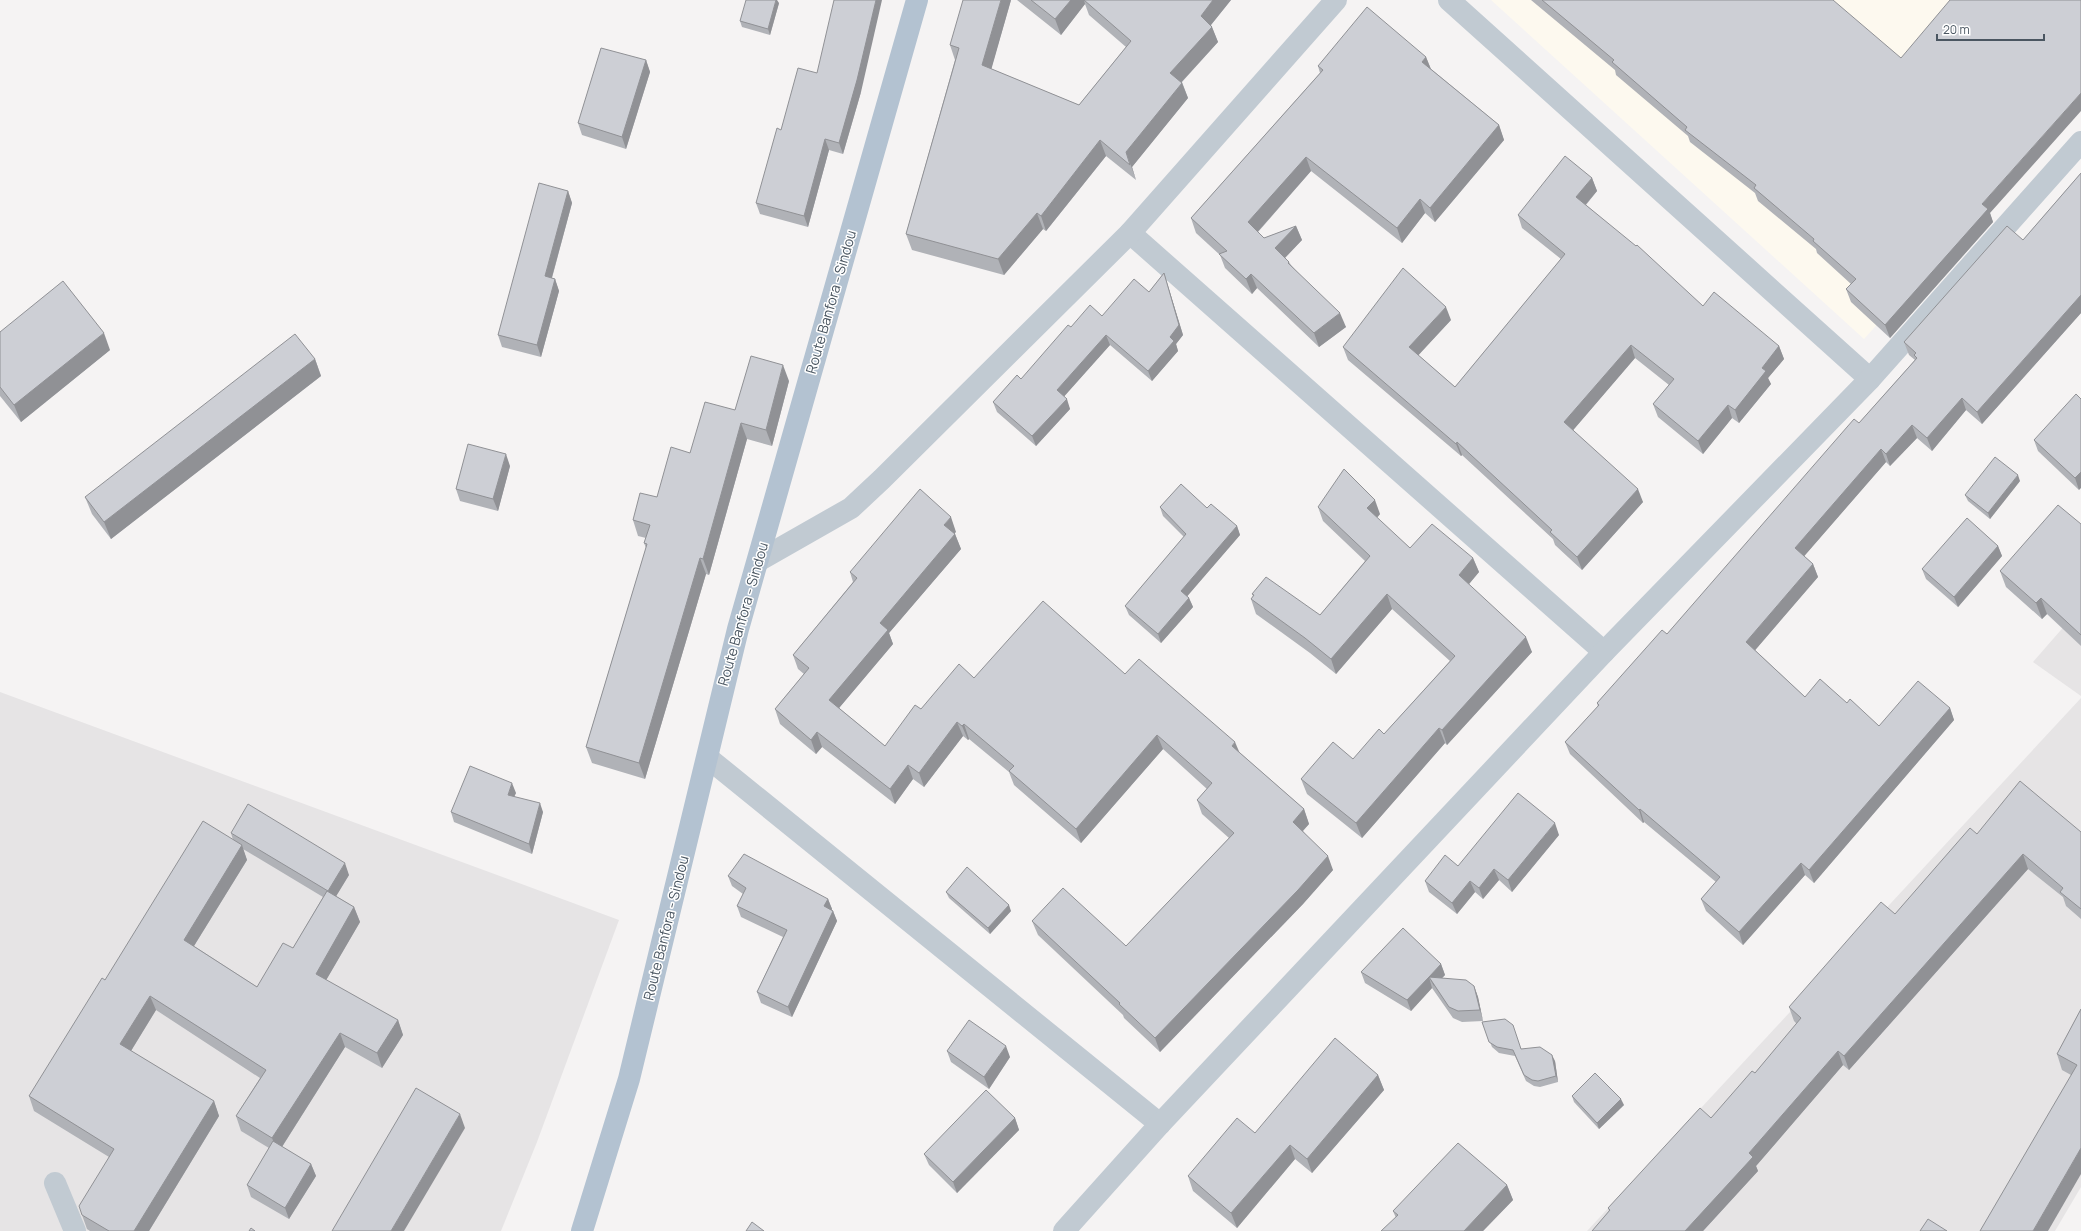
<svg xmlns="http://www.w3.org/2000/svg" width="2081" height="1231" font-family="Manrope,sans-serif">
  <rect width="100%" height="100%" fill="#f5f3f3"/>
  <path fill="#fdf9ef" d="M 1491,0 L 2081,0 L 2081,100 L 1864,339 Z"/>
  <g fill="#e6e4e5">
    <path d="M 2081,607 L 2081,696 L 2033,662 Z"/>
    <path d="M 0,692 L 619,920 L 537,1142 L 501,1231 L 0,1231 Z"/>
    <path d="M 2081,698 L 2081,1187 L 2055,1231 L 1587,1231 Z"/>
  </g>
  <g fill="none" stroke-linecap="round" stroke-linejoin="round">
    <g stroke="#c1cad2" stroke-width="22">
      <path d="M 1449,0 L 1870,379"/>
      <path d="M 1130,233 L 1604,652"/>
      <path d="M 758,561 L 851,508 L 882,479 L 1130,233 L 1336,0"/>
      <path d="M 708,758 L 1160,1124"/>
      <path d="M 55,1183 L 75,1231"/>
      <path d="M 1064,1231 L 1160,1124 L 1604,652 L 1870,379 L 2081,142"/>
    </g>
    <path stroke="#b3c2d1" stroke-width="22" d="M 582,1231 L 629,1079 L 738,629 L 917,0"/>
  </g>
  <g fill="#b0b2b7" fill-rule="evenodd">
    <path d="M 1011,0 L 991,69 L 1079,105 L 1126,47 L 1089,15 L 1085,4 L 1061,35 L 1017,0 L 1231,0 L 1211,25 L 1218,42 L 1182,82 L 1188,98 L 1132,167 L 1136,180 L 1106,156 L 1046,231 L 1043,229 L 1004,275 L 912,250 L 906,234 L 955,60 L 950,45 Z"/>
    <path d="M 1531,0 L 1833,0 L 1990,213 L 1993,222 L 1890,338 L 1851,302 L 1846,289 L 1851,284 L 1817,253 L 1816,249 L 1758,201 L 1755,193 L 1690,142 L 1688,136 L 1616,75 L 1615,70 Z"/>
    <path d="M 779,3 L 770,35 L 742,27 L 740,21 Z"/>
    <path d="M 1426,57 L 1431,69 L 1499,125 L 1504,140 L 1435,222 L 1425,213 L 1402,243 L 1311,171 L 1258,232 L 1264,238 L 1296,226 L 1302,240 L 1285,258 L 1289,262 L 1291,265 L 1346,327 L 1319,347 L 1257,288 L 1252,294 L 1225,268 L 1220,255 L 1196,233 L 1191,218 L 1320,73 L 1318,66 Z"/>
    <path d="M 646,60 L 650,72 L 626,149 L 582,135 L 578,123 Z"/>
    <path d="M 861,92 L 843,154 L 829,150 L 808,227 L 760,214 L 756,203 Z"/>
    <path d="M 2081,173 L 2081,313 L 1982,424 L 1966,410 L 1932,451 L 1917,438 L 1890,466 L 1886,462 L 1804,556 L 1813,564 L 1818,577 L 1755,650 L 1805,697 L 1847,703 L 1879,726 L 1950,708 L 1954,720 L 1814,883 L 1805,875 L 1743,945 L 1706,911 L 1701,899 L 1716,882 L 1644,822 L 1643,823 L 1570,754 L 1565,742 L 1598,707 L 1597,703 L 1667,634 L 1859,423 L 1915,360 L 1909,355 L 1904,342 L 2023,240 Z"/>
    <path d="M 1592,178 L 1597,191 L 1586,205 L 1703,306 L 1779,346 L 1784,359 L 1768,378 L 1771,384 L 1739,423 L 1732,418 L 1703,454 L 1658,417 L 1653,404 L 1669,385 L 1635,358 L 1573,430 L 1643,502 L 1582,570 L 1555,545 L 1553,539 L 1462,455 L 1461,456 L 1348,360 L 1343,347 L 1451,320 L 1418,355 L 1455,387 L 1561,259 L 1522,228 L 1518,215 Z"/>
    <path d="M 568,191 L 572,203 L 552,278 L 555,279 L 559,291 L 541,357 L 502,347 L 498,335 Z"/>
    <path d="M 1164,273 L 1183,335 L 1176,344 L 1178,351 L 1152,381 L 1110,345 L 1064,396 L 1070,409 L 1036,446 L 997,412 L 993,402 L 1021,379 L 1102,316 L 1149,292 Z"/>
    <path d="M 0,332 L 110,350 L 21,422 L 0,396 Z"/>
    <path d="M 315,359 L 321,376 L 111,539 L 92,514 L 85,497 Z"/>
    <path d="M 789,381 L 772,446 L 747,439 L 709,575 L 706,574 L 645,779 L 592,763 L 586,747 L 646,548 L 644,543 L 646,538 L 638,536 L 633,520 L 657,497 L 690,453 L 735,410 Z"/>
    <path d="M 2081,399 L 2079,490 L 2038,451 L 2034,440 Z"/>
    <path d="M 510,466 L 498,511 L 460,501 L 456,489 Z"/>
    <path d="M 2020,481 L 1990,519 L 1968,501 L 1965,495 Z"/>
    <path d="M 1160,507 L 1207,508 L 1237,526 L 1240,535 L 1187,596 L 1189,598 L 1193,607 L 1161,643 L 1129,615 L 1125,606 L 1184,537 L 1163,516 Z"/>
    <path d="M 1318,507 L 1380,514 L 1377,518 L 1410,548 L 1473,558 L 1479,572 L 1469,584 L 1532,652 L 1447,745 L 1445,743 L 1362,838 L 1307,794 L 1301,779 L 1353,759 L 1384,734 L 1450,661 L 1392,609 L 1336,674 L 1310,653 L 1256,614 L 1251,599 L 1253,596 L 1252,594 L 1320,615 L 1365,561 L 1323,521 Z"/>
    <path d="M 2081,524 L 2081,646 L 2047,614 L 2042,619 L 2006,587 L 2000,571 Z"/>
    <path d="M 956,532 L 954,533 L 955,534 L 961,549 L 889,633 L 893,644 L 839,708 L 885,746 L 921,709 L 974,678 L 1125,674 L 1239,752 L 1304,809 L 1309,824 L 1303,831 L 1333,870 L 1303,904 L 1160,1052 L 1124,1018 L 1123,1015 L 1038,935 L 1032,921 L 1126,946 L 1229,838 L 1202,814 L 1197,800 L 1207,789 L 1163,749 L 1081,843 L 1014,785 L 1009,772 L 969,739 L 968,740 L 963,736 L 924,787 L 913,779 L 895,804 L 822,747 L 816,754 L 780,724 L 775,709 L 804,674 L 798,669 L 793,655 L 853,582 L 850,572 Z"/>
    <path d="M 1998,546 L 2002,556 L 1958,607 L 1926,579 L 1922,569 Z"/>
    <path d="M 516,793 L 514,796 L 543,812 L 532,854 L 454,822 L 451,812 Z"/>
    <path d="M 2081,832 L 2081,919 L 2066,906 L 2063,897 L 2028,869 L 1849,1070 L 1843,1065 L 1756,1166 L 1758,1171 L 1703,1231 L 1592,1231 L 1609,1211 L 1608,1208 L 1711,1118 L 1755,1073 L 1797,1024 L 1794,1021 L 1789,1007 L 1895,914 L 1977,834 Z"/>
    <path d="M 231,833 L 349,875 L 336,896 L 354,907 L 360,922 L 326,980 L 398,1020 L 403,1035 L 382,1068 L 345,1047 L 282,1147 L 311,1164 L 316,1176 L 289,1219 L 251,1197 L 247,1185 L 269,1148 L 241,1131 L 236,1116 L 260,1078 L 156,1010 L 131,1051 L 214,1101 L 219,1116 L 149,1231 L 90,1231 L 87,1229 L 82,1215 L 109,1157 L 34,1111 L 29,1096 L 233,840 ZM 243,849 L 323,897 L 293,948 L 257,987 L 194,946 L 247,860 Z"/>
    <path d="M 1559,835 L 1512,892 L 1499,880 L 1483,899 L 1475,892 L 1457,914 L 1429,892 L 1425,881 L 1458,866 Z"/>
    <path d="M 728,876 L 828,899 L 832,909 L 832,910 L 833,911 L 837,921 L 792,1017 L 761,1003 L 757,992 L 783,937 L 741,917 L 737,906 L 743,894 L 732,886 Z"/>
    <path d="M 946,892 L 1011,911 L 990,934 L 949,898 Z"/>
    <path d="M 1441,964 L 1445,975 L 1442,978 L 1474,986 L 1478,997 L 1483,1021 L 1462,1022 L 1453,1018 L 1432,988 L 1411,1011 L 1365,983 L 1361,972 Z"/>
    <path d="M 2081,1009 L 2081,1174 L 2071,1075 L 2062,1070 L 2057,1054 Z"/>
    <path d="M 1482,1022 L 1521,1049 L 1555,1061 L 1558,1082 L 1540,1087 L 1534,1086 L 1526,1081 L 1515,1056 L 1499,1053 L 1492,1047 Z"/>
    <path d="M 947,1051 L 1010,1057 L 989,1089 L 951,1062 Z"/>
    <path d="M 1378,1075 L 1384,1090 L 1312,1173 L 1295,1159 L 1237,1228 L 1193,1191 L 1188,1176 L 1255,1133 Z"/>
    <path d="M 1572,1096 L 1624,1105 L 1599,1129 L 1574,1102 Z"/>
    <path d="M 1015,1118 L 1019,1130 L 957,1193 L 929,1165 L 924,1154 Z"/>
    <path d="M 1507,1185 L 1513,1200 L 1483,1231 L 1381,1231 L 1396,1218 L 1393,1211 Z"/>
  </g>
  <g fill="#909195">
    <path d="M 776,0 L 777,0 L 779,3 L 770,35 L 768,29 Z"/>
    <path d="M 876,0 L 882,0 L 861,92 L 843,154 L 839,143 Z"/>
    <path d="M 1001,0 L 1011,0 L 988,81 L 982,65 Z"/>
    <path d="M 1071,0 L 1084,0 L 1085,4 L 1061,35 L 1055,19 Z"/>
    <path d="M 1213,0 L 1231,0 L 1206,31 L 1201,16 Z"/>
    <path d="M 1212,27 L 1218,42 L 1176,88 L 1170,73 Z"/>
    <path d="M 1426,57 L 1432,72 L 1422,62 Z"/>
    <path d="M 646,60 L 650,72 L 626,149 L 622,137 Z"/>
    <path d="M 1182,83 L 1188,98 L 1132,167 L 1136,180 L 1126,152 Z"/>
    <path d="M 2081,93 L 2081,111 L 1990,213 L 1993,222 L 1890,338 L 1885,325 L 1982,204 Z"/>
    <path d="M 1499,125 L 1504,140 L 1435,222 L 1430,208 Z"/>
    <path d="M 825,139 L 829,150 L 808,227 L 804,216 Z"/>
    <path d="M 1100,140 L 1106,156 L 1046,231 L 1041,216 Z"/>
    <path d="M 1306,157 L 1311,171 L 1253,237 L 1248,222 Z"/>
    <path d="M 1592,178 L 1597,191 L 1581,210 L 1576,197 Z"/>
    <path d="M 568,191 L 572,203 L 549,288 L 545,276 Z"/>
    <path d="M 1420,199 L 1425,213 L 1402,243 L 1397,228 Z"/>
    <path d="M 1037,213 L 1043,229 L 1004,275 L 998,259 Z"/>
    <path d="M 1296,226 L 1302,240 L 1280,263 L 1275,248 Z"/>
    <path d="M 1164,273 L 1183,335 L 1176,344 L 1178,351 L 1152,381 L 1148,371 L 1170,337 Z"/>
    <path d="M 1251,274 L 1257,288 L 1252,294 L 1246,279 Z"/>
    <path d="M 555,279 L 559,291 L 541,357 L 537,345 Z"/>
    <path d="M 2081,295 L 2081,313 L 1982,424 L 1977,412 Z"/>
    <path d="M 1446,307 L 1451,320 L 1414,360 L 1409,347 Z"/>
    <path d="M 1340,313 L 1346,327 L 1319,347 L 1314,333 Z"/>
    <path d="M 104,333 L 110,350 L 21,422 L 14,405 Z"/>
    <path d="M 1106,335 L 1110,345 L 1061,400 L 1057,390 Z"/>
    <path d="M 1631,345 L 1635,358 L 1569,435 L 1564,422 Z"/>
    <path d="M 1779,346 L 1784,359 L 1768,378 L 1771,384 L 1739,423 L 1735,410 L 1762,368 Z"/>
    <path d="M 315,359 L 321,376 L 111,539 L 104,522 Z"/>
    <path d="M 783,365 L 789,381 L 772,446 L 766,430 Z"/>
    <path d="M 1962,398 L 1966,410 L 1932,451 L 1927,438 Z"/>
    <path d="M 1067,399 L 1070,409 L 1036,446 L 1032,436 Z"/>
    <path d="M 1728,405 L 1732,418 L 1703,454 L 1698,441 Z"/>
    <path d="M 741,423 L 747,439 L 709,575 L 703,559 Z"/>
    <path d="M 1912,425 L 1917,438 L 1890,466 L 1886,454 Z"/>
    <path d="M 1457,442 L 1462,455 L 1461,456 L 1456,444 Z"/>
    <path d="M 1881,449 L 1886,462 L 1800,561 L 1795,548 Z"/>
    <path d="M 506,454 L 510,466 L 498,511 L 493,499 Z"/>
    <path d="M 2081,472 L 2081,488 L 2079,490 L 2075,478 Z"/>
    <path d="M 2018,475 L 2020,481 L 1990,519 L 1988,513 Z"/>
    <path d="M 1638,489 L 1643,502 L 1582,570 L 1577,557 Z"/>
    <path d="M 1375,500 L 1380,514 L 1372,523 L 1367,508 Z"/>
    <path d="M 951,517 L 956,532 L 949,539 L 944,525 Z"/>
    <path d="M 1237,526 L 1240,535 L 1184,600 L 1181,591 Z"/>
    <path d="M 955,534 L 961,549 L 889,633 L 893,644 L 834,714 L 829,700 L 880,623 Z"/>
    <path d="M 1998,546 L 2002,556 L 1958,607 L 1954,597 Z"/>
    <path d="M 700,558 L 706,574 L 645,779 L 639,763 Z"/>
    <path d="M 1473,558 L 1479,572 L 1464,590 L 1459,575 Z"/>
    <path d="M 1813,564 L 1818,577 L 1751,655 L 1746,642 Z"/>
    <path d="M 1387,594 L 1392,609 L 1336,674 L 1331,659 Z"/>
    <path d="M 1189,598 L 1193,607 L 1161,643 L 1158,634 Z"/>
    <path d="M 2041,598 L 2047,614 L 2042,619 L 2036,603 Z"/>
    <path d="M 1526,637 L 1532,652 L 1447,745 L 1442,730 Z"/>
    <path d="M 1950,708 L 1954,720 L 1814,883 L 1809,870 Z"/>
    <path d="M 957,722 L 963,736 L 924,787 L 919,773 Z"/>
    <path d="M 964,724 L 969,739 L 968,740 L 962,726 Z"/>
    <path d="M 1439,728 L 1445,743 L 1362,838 L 1356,823 Z"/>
    <path d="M 817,732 L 822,747 L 816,754 L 811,740 Z"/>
    <path d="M 1157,735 L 1163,749 L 1081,843 L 1076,829 Z"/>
    <path d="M 1235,742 L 1241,756 L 1232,746 Z"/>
    <path d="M 908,765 L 913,779 L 895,804 L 890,789 Z"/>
    <path d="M 512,783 L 516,793 L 511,804 L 508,795 Z"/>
    <path d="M 540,803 L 543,812 L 532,854 L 529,844 Z"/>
    <path d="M 1304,809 L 1309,824 L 1298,836 L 1293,822 Z"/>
    <path d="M 1640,809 L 1644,822 L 1643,823 L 1639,810 Z"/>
    <path d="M 1555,823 L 1559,835 L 1512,892 L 1508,880 Z"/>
    <path d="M 242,845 L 247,860 L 189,954 L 184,940 Z"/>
    <path d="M 2023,854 L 2028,869 L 1849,1070 L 1844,1056 Z"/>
    <path d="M 1328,856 L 1333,870 L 1303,904 L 1160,1052 L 1155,1038 Z"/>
    <path d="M 345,863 L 349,875 L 332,903 L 328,891 Z"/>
    <path d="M 1801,863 L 1805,875 L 1743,945 L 1739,932 Z"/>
    <path d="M 1494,869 L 1499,880 L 1483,899 L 1479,888 Z"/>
    <path d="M 1470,881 L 1475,892 L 1457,914 L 1452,903 Z"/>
    <path d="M 828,899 L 832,909 L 828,917 L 824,906 Z"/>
    <path d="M 1009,905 L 1011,911 L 990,934 L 988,928 Z"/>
    <path d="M 354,907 L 360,922 L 321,989 L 316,974 Z"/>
    <path d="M 833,911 L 837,921 L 792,1017 L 788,1007 Z"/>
    <path d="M 1441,964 L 1445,975 L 1434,986 L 1429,977 Z"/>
    <path d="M 1429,977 L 1432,988 L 1411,1011 L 1407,1000 Z"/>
    <path d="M 1474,986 L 1478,997 L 1483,1021 L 1480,1010 Z"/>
    <path d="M 150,996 L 156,1010 L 126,1059 L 120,1044 Z"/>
    <path d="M 398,1020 L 403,1035 L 382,1068 L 377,1053 Z"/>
    <path d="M 340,1033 L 345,1047 L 278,1153 L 272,1138 Z"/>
    <path d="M 1006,1046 L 1010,1057 L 989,1089 L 984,1077 Z"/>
    <path d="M 1838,1051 L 1843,1065 L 1756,1166 L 1758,1171 L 1703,1231 L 1685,1231 L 1749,1153 Z"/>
    <path d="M 1552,1055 L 1555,1061 L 1558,1082 L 1556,1076 Z"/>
    <path d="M 1378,1075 L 1384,1090 L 1312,1173 L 1307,1159 Z"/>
    <path d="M 1621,1099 L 1624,1105 L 1599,1129 L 1597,1123 Z"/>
    <path d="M 214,1101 L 219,1116 L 149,1231 L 134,1231 Z"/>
    <path d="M 460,1114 L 465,1128 L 404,1231 L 391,1231 Z"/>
    <path d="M 1015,1118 L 1019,1130 L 957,1193 L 953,1182 Z"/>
    <path d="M 1290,1145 L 1295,1159 L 1237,1228 L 1231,1213 Z"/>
    <path d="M 2081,1148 L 2081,1174 L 2048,1231 L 2033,1231 Z"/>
    <path d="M 311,1164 L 316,1176 L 289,1219 L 285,1208 Z"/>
    <path d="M 1507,1185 L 1513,1200 L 1483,1231 L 1464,1231 Z"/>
  </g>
  <g fill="#cdcfd5" stroke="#909195">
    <path d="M 746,0 L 776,0 L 768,29 L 740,21 Z"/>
    <path d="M 834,0 L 876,0 L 857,80 L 839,143 L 825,139 L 804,216 L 756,203 L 777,128 L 781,130 L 798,68 L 817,73 Z"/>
    <path d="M 963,0 L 1001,0 L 982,65 L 1079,105 L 1131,41 L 1084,0 L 1213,0 L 1201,16 L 1212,27 L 1170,73 L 1182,83 L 1126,152 L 1130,165 L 1100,140 L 1041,216 L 1037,213 L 998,259 L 906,234 L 959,48 L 950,45 Z"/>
    <path d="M 1031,0 L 1071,0 L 1055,19 Z"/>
    <path d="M 1542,0 L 1833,0 L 1901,58 L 1950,0 L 2081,0 L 2081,93 L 1982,204 L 1988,209 L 1885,325 L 1846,289 L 1856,279 L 1813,241 L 1814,239 L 1754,188 L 1756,185 L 1685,130 L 1687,127 L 1612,62 L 1614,60 Z"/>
    <path d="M 1367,7 L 1426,57 L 1422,62 L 1499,125 L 1430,208 L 1420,199 L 1397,228 L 1306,157 L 1248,222 L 1264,238 L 1296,226 L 1275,248 L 1289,262 L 1288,263 L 1340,313 L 1314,333 L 1251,274 L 1246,279 L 1219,254 L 1227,251 L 1191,218 L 1323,70 L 1318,66 Z"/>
    <path d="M 601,48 L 646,60 L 622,137 L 578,123 Z"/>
    <path d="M 1565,156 L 1592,178 L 1576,197 L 1636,246 L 1637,245 L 1703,306 L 1714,292 L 1779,346 L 1762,368 L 1766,371 L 1735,410 L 1728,405 L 1698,441 L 1653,404 L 1674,379 L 1631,345 L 1564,422 L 1638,489 L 1577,557 L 1550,532 L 1552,530 L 1457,442 L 1456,444 L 1343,347 L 1403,268 L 1446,307 L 1409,347 L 1455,387 L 1565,254 L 1518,215 Z"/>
    <path d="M 2081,173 L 2081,295 L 1977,412 L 1962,398 L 1927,438 L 1912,425 L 1886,454 L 1881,449 L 1795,548 L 1813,564 L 1746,642 L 1805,697 L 1820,679 L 1847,703 L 1850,699 L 1879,726 L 1918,681 L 1950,708 L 1809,870 L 1801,863 L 1739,932 L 1701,899 L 1720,877 L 1640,809 L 1639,810 L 1565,742 L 1599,705 L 1597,703 L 1662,630 L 1667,634 L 1854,419 L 1859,423 L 1917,358 L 1914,355 L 1916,353 L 1904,342 L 2007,226 L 2023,240 Z"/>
    <path d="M 539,183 L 568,191 L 545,276 L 555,279 L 537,345 L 498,335 Z"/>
    <path d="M 1164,273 L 1179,325 L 1170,337 L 1174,341 L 1148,371 L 1106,335 L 1057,390 L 1067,399 L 1032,436 L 993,402 L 1017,375 L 1021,379 L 1068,325 L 1071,327 L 1090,305 L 1102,316 L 1134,279 L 1149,292 Z"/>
    <path d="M 63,281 L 104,333 L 14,405 L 0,387 L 0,332 Z"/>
    <path d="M 295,334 L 315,359 L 104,522 L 85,497 Z"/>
    <path d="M 751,356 L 783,365 L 766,430 L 741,423 L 703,559 L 700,558 L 639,763 L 586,747 L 647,544 L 644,543 L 650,525 L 633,520 L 640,493 L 657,497 L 671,447 L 690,453 L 705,402 L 735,410 Z"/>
    <path d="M 2076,394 L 2081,399 L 2081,472 L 2075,478 L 2034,440 Z"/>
    <path d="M 468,444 L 506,454 L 493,499 L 456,489 Z"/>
    <path d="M 1995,457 L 2018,475 L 1988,513 L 1965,495 Z"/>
    <path d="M 1344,469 L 1375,500 L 1367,508 L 1410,548 L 1432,524 L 1473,558 L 1459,575 L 1526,637 L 1442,730 L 1439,728 L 1356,823 L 1301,779 L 1333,742 L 1353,759 L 1379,729 L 1384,734 L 1455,656 L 1387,594 L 1331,659 L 1305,638 L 1251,599 L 1254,595 L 1252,594 L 1266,577 L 1320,615 L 1370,556 L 1318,507 Z"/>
    <path d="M 1181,484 L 1207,508 L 1211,504 L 1237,526 L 1181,591 L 1189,598 L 1158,634 L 1125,606 L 1186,534 L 1160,507 Z"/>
    <path d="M 920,489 L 951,517 L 944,525 L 955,534 L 880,623 L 888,630 L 829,700 L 885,746 L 915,705 L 921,709 L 959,664 L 974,678 L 1043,601 L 1125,674 L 1139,659 L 1235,742 L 1232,746 L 1304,809 L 1293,822 L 1328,856 L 1298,890 L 1155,1038 L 1119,1004 L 1120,1003 L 1032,921 L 1063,888 L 1126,946 L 1234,833 L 1197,800 L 1212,783 L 1157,735 L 1076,829 L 1009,771 L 1014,766 L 964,724 L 962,726 L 957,722 L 919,773 L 908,765 L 890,789 L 817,732 L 811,740 L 775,709 L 809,668 L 793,655 L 857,578 L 850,572 Z"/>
    <path d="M 2058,505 L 2081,524 L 2081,635 L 2041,598 L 2036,603 L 2000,571 Z"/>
    <path d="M 1967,518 L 1998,546 L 1954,597 L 1922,569 Z"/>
    <path d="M 470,766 L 512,783 L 508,795 L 540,803 L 529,844 L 451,812 Z"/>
    <path d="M 2020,781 L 2081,832 L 2081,909 L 2060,892 L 2063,888 L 2023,854 L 1844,1056 L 1838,1051 L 1749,1153 L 1753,1157 L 1685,1231 L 1592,1231 L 1610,1210 L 1608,1208 L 1700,1108 L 1711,1118 L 1752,1071 L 1755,1073 L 1801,1018 L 1789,1007 L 1881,902 L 1895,914 L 1970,828 L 1977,834 Z"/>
    <path d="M 1518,793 L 1555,823 L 1508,880 L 1494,869 L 1479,888 L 1470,881 L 1452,903 L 1425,881 L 1445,855 L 1458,866 Z"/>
    <path d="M 248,804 L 345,863 L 328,891 L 231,833 Z"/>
    <path d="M 203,821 L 242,845 L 184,940 L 257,987 L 283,943 L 293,948 L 327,891 L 354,907 L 316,974 L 398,1020 L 377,1053 L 340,1033 L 272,1138 L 236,1116 L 266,1070 L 150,996 L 120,1044 L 214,1101 L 134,1231 L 109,1231 L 82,1215 L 79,1206 L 114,1149 L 29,1096 L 102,978 L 105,980 Z"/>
    <path d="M 744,854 L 828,899 L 824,906 L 833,911 L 788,1007 L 757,992 L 787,930 L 737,906 L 746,888 L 728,876 Z"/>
    <path d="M 967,867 L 1009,905 L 988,928 L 946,892 Z"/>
    <path d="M 1403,928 L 1441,964 L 1429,977 L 1466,980 L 1474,986 L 1480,1010 L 1458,1011 L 1449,1007 L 1429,977 L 1407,1000 L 1361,972 Z"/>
    <path d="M 2081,1009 L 2081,1148 L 2033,1231 L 1980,1231 L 2077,1065 L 2057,1054 Z"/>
    <path d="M 1505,1019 L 1513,1025 L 1521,1049 L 1540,1047 L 1552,1055 L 1556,1076 L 1538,1081 L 1532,1080 L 1524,1075 L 1513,1050 L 1497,1047 L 1489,1042 L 1482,1022 Z"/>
    <path d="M 969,1020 L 1006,1046 L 984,1077 L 947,1051 Z"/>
    <path d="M 1335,1038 L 1378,1075 L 1307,1159 L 1290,1145 L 1231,1213 L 1188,1176 L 1237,1118 L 1255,1133 Z"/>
    <path d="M 1595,1073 L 1621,1099 L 1597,1123 L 1572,1096 Z"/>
    <path d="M 416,1088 L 460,1114 L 391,1231 L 332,1231 Z"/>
    <path d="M 986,1090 L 1015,1118 L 953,1182 L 924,1154 Z"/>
    <path d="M 273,1141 L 311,1164 L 285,1208 L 247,1185 Z"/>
    <path d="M 1458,1143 L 1507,1185 L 1464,1231 L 1381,1231 L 1398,1215 L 1393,1211 Z"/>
    <path d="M 1928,1219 L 1947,1231 L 1920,1231 Z"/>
    <path d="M 752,1222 L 764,1231 L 746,1231 Z"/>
    <path d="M 251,1228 L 255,1231 L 249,1231 Z"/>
  </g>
  <g text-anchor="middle" stroke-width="3" stroke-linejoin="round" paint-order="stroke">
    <g font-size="14" fill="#4a5661" stroke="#fff">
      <text transform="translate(831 302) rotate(-74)" y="5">Route Banfora - Sindou</text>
      <text transform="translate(743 614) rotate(-74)" y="5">Route Banfora - Sindou</text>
      <text transform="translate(666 928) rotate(-76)" y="5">Route Banfora - Sindou</text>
    </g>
  </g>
  <path d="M1937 34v6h107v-6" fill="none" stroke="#4a5661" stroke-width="2"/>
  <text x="1943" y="34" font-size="12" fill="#4a5661" stroke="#ffffff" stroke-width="3" paint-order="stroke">20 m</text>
</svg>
